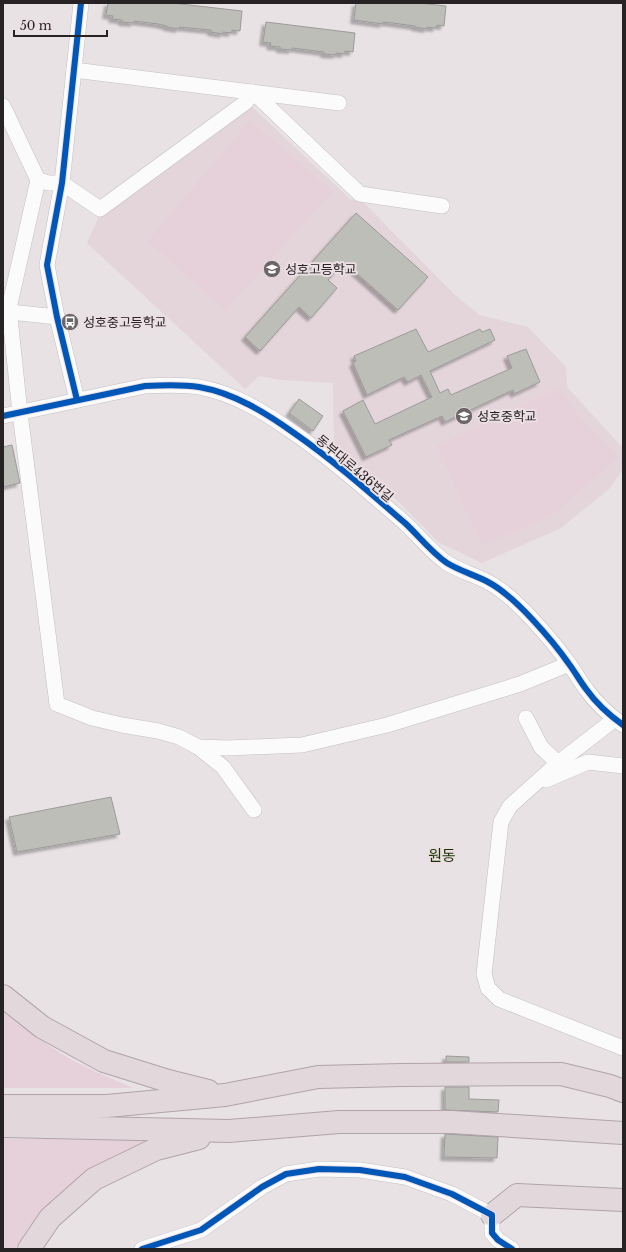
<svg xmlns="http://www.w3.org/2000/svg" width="626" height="1252" font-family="'Libre Baskerville','Noto Sans KR',serif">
  <defs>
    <filter id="shadow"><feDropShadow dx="-3.5" dy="3.5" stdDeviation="1" flood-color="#0004"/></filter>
  </defs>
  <rect width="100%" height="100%" fill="#e8e2e4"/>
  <path fill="#e3d5da" d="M 249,104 L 350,199 L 362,201 L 454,294 L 479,315 L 528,327 L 566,367 L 567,387 L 623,448 L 623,469 L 610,488 L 561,528 L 482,563 L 438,542 L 398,501 L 334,446 L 333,383 L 282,380 L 259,376 L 245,389 L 87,243 L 100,214 Z"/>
  <g fill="#e6d0d9">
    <path d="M 250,121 L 333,191 L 225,310 L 148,241 Z"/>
    <path d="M 559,388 L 581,420 L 619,457 L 551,516 L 482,545 L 437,446 Z"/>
    <path d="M 3,1010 C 21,1026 40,1040 60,1053 C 83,1067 108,1077 133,1088 L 3,1088 Z"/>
    <path d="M 3,1139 L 135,1139 L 146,1141 L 126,1151 L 77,1179 L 28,1228 L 15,1249 L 3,1249 Z"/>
  </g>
  <g fill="#bebeb9" stroke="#9c9a9a" filter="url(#shadow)">
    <path d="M 108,3 L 172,3 L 242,11 L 240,31 L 232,30 L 232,33 L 223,32 L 223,34 L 211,32 L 211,30 L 179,27 L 179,29 L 167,27 L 167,26 L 158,24 L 134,21 L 134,23 L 122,22 L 122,20 L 112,19 L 113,16 L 106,15 Z"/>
    <path d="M 356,3 L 419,3 L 446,6 L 444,26 L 437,25 L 436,28 L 427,27 L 427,29 L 415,27 L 415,26 L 393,23 L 383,22 L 383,24 L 354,20 Z"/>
    <path d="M 266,22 L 355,33 L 353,52 L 345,51 L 345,54 L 336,53 L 336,55 L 324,54 L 324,52 L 292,48 L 292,50 L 280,49 L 280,47 L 270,46 L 271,43 L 263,42 Z"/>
    <path d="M 356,213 L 428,277 L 398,310 L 344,262 L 328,280 L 337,288 L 311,318 L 299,307 L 260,351 L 245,337 Z"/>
    <path d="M 416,329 L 428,352 L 480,329 L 482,332 L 490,329 L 495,340 L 430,371 L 440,393 L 448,389 L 451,395 L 512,368 L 507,356 L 526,349 L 540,382 L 514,394 L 513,390 L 445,422 L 442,416 L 389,440 L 392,445 L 366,457 L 343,411 L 363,400 L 375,424 L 432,397 L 421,375 L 408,382 L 404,377 L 367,395 L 353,363 L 356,361 L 354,356 Z"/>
    <path d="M 299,399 L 323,416 L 313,431 L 289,413 Z"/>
    <path d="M 12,445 L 20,483 L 3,487 L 3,447 Z"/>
    <path d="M 111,797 L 120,834 L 17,852 L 9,817 Z"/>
    <path d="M 446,1056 L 469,1057 L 469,1062 L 446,1062 Z"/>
    <path d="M 445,1087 L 469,1087 L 469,1099 L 499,1100 L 498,1112 L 445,1110 Z"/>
    <path d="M 445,1134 L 498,1137 L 497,1158 L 444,1157 Z"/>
  </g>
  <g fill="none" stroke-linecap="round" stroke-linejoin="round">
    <defs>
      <g id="minor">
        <path d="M 74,70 L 339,103"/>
        <path d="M 3,106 L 38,180 L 9,308 L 20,413 L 57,704 L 92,718 L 122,725 L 158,731 L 179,737 L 198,747 L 223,767 L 254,810"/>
        <path d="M 38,180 L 49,183 L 62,183 L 100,209 L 246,102 L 253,92 L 360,194 L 442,206"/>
        <path d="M 10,312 L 57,317"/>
        <path d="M 77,400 L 57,317 L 47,265 L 62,183 L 81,3"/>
        <path d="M 3,416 L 145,386 C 163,385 181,384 199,387 C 234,393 266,413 294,433 C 333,460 369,492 405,523 C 419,536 431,552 447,563 C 460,571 475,575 488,582 C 505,591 519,605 532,619 C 545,633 558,648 569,664 C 575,672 580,681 586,689 C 596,703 609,715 623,725"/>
        <path d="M 526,718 L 541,747 L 558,763"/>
        <path d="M 615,719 L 558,763 L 510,806 L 501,822 L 484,974 L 488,988 L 499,999 L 623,1048"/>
        <path d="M 198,747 L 228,748 L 302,745 L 387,725 L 520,684 L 569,664"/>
        <path d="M 546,780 L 588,762 L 623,766"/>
        <path d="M 142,1249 L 201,1230 L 262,1187 L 286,1174 L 319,1169 L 360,1170 L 405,1177 L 452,1194 L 492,1215 L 492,1233 L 498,1240 L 512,1249"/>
      </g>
      <g id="highway">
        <path d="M 3,996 L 42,1027 L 104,1061 L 168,1081 L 208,1091"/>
        <path d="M 3,1106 L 107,1106 L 225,1095 L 318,1077 L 401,1075 L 561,1074 L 610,1086 L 623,1091"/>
        <path d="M 3,1126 L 229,1131 L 339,1122 L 452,1122 L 623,1133"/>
        <path d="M 492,1215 L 517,1195 L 623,1200"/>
        <path d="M 29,1249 L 50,1218 L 94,1179 L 156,1149 L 199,1138"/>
      </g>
    </defs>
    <use href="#minor" stroke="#c3bfc1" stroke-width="16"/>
    <use href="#highway" stroke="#b0a3a9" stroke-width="24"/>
    <use href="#minor" stroke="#fcfbfb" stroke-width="15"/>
    <use href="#highway" stroke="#e2d8dc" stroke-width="22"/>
    <defs>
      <g id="cycleway">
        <path d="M 77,400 L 57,317 L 47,265 L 62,183 L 81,3"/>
        <path d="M 3,416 L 145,386 C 163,385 181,384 199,387 C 234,393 266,413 294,433 C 333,460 369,492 405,523 C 419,536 431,552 447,563 C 460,571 475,575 488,582 C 505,591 519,605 532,619 C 545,633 558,648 569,664 C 575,672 580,681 586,689 C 596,703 609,715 623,725"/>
        <path d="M 142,1249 L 201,1230 L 262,1187 L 286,1174 L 319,1169 L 360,1170 L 405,1177 L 452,1194 L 492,1215 L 492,1233 L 498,1240 L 512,1249"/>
      </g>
    </defs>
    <use href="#cycleway" stroke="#ebdfe3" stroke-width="8"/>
    <use href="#cycleway" stroke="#0057b8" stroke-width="6"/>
  </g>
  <defs>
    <symbol id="school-disc" viewBox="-11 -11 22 22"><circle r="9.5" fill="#6b6567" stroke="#ebdfe3"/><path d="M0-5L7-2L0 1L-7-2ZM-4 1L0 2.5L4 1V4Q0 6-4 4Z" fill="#fff"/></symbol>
    <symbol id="bus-disc" viewBox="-11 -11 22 22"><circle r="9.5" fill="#6b6567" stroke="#ebdfe3"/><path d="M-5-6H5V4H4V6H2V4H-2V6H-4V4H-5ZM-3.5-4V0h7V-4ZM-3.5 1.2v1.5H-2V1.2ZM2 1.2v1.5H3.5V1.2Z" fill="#fff"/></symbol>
  </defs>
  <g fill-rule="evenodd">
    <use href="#school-disc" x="262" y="259" width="20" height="20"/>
    <use href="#bus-disc" x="60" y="312" width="20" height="20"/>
    <use href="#school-disc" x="454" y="406" width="20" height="20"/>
  </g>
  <g text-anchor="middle" stroke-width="4" stroke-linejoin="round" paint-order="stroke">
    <g font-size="13" fill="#272224" stroke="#ebdfe3" text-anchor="start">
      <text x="285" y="274">성호고등학교</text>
      <text x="83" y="327">성호중고등학교</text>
      <text x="477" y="421">성호중학교</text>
    </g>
    <g font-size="13" fill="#272224" stroke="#ebdfe3">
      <text transform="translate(355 468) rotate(40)" y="5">동부대로436번길</text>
    </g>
    <g font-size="15" fill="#1a3300" stroke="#ebdfe3">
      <text x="442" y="861">원동</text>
    </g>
  </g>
  <rect width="626" height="1252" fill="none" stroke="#272224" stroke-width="8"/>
  <path d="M14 30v6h93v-6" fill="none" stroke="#272224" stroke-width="2"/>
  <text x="20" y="30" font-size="12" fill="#272224" stroke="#ebdfe3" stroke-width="3" paint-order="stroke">50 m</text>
</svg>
